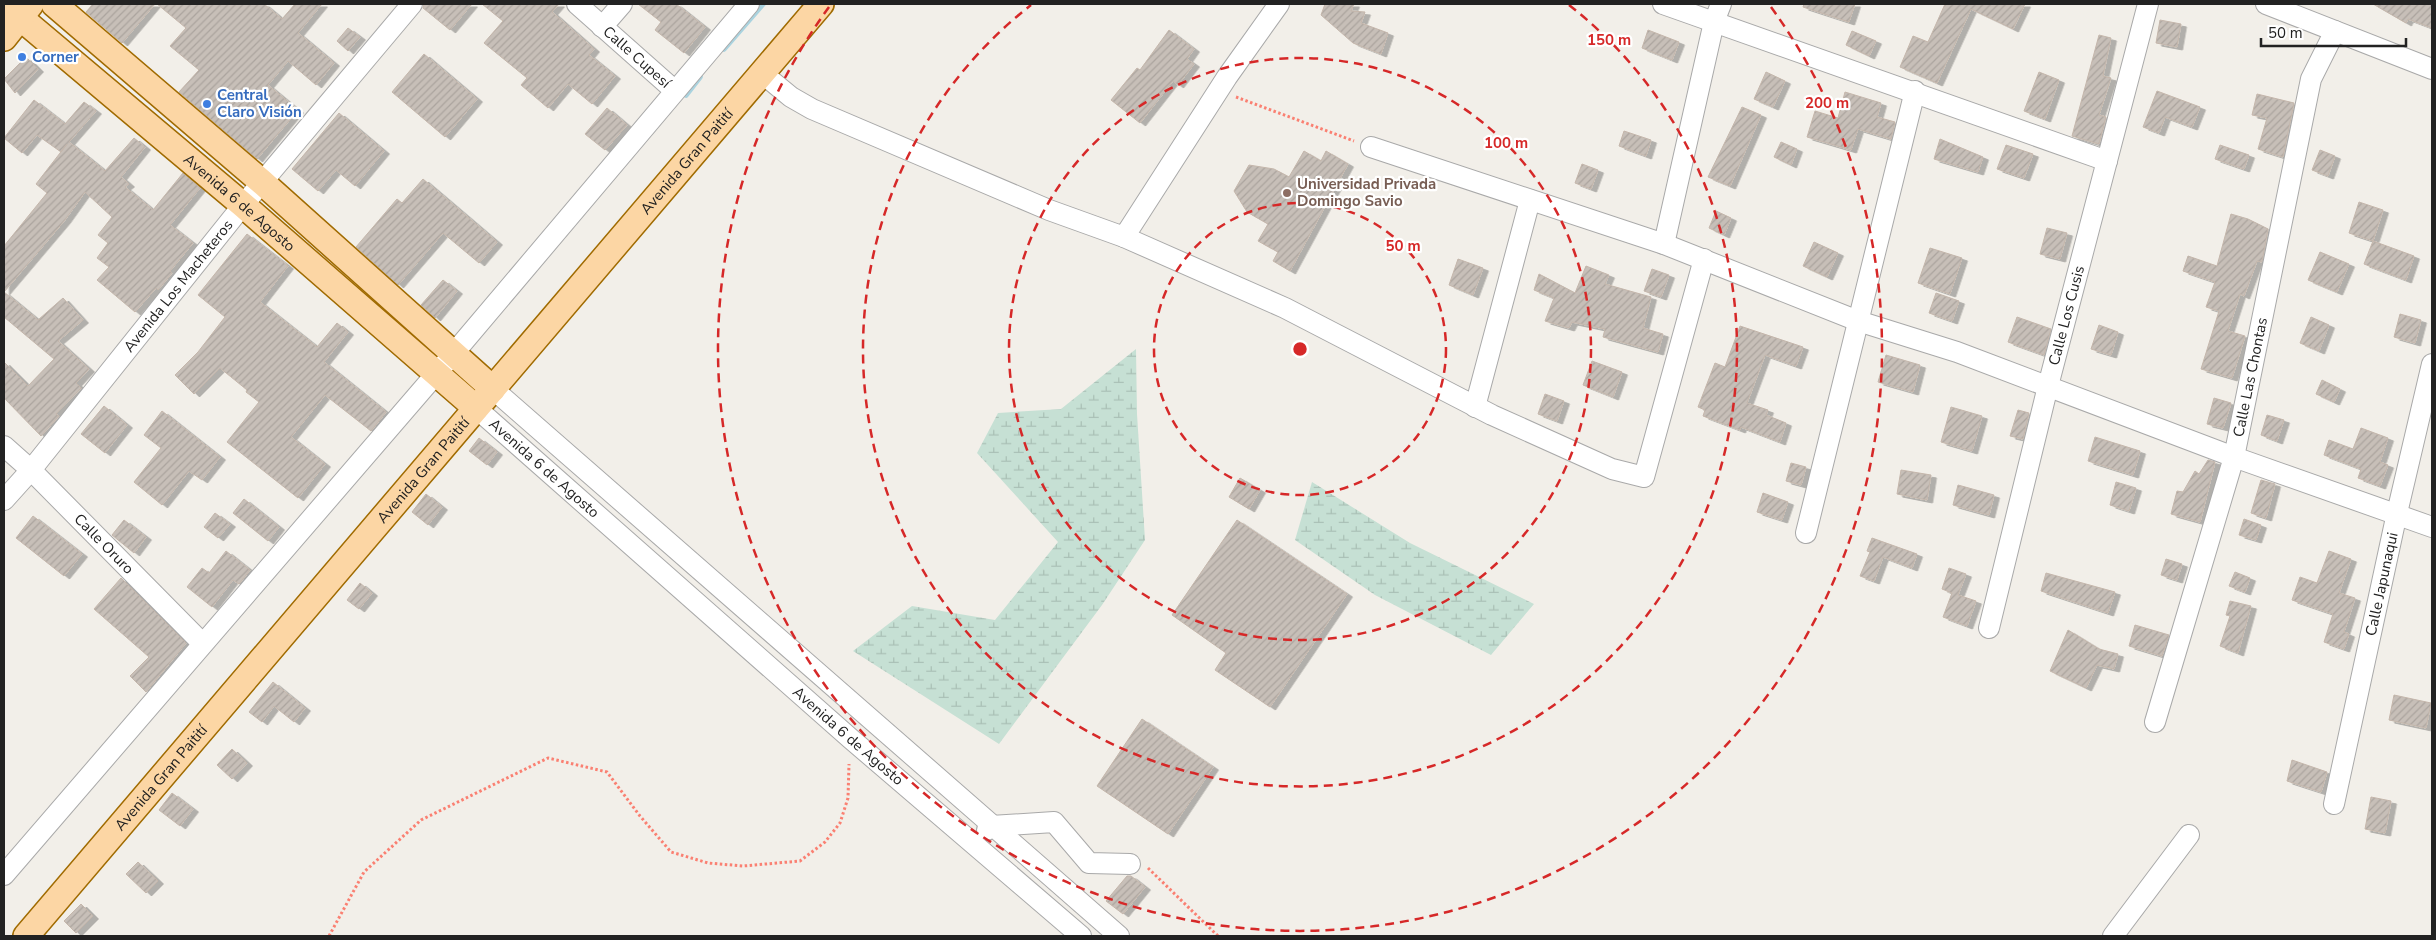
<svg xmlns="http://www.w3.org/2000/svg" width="2436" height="940" font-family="'Nunito Sans',sans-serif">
  <defs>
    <pattern id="wetland-marsh" width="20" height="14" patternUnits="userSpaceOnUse" patternTransform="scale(1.25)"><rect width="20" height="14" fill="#c6e0d4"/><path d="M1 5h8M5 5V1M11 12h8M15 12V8" fill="none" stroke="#aac0b6"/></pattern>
    <pattern id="building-hatch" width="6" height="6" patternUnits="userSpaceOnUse" patternTransform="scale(1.25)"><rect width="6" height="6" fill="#c7bfb8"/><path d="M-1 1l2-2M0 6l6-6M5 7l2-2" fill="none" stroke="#aba49e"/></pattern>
    <filter id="shadow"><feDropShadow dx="5.5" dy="3" stdDeviation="0" flood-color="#0004"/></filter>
  </defs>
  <rect width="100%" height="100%" fill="#f2efe9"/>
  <g fill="url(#wetland-marsh)">
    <path d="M 1136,349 L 1137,414 L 1145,540 L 1102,605 L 999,744 L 853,651 L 912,606 L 995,620 L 1058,542 L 977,453 L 998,413 L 1061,409 Z"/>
    <path d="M 1312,482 L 1410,543 L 1534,604 L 1491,655 L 1375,595 L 1295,540 Z"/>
  </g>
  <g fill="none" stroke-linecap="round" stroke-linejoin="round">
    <g stroke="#aad3df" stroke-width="5.5">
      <path d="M 724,49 L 763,4"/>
      <path d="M 686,95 L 700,77"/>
    </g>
  </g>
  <g fill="url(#building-hatch)" stroke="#c4b6ab" filter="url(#shadow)">
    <path d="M 93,4 L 155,4 L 122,43 L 86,12 Z"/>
    <path d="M 157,4 L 264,4 L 282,19 L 295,4 L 322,4 L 298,33 L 334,63 L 316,85 L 288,61 L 268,85 L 298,110 L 257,159 L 179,92 L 199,70 L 170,46 L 186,28 Z"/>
    <path d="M 424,4 L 472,4 L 450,30 L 423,8 Z"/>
    <path d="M 482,4 L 559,4 L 552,12 L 594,49 L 589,55 L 615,76 L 592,104 L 568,84 L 548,108 L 521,85 L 527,78 L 484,43 L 503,21 Z"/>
    <path d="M 638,4 L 676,4 L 705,27 L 684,53 L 655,30 L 661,22 Z"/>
    <path d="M 1325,4 L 1354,4 L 1351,11 L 1365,12 L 1361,23 L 1388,33 L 1381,54 L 1353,43 L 1321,15 Z"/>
    <path d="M 1804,4 L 1855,4 L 1849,22 L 1803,7 Z"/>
    <path d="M 1945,4 L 2025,4 L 2013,29 L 1971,9 L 1937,83 L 1900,67 L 1913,36 L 1928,42 Z"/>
    <path d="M 2373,4 L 2432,4 L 2432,28 L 2408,19 L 2406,23 Z"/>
    <path d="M 2160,20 L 2181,24 L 2177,47 L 2156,43 Z"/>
    <path d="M 348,28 L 360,37 L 348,51 L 337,41 Z"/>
    <path d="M 1169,30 L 1194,49 L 1187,59 L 1194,64 L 1178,85 L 1173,81 L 1140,123 L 1111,100 L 1137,68 L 1140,70 Z"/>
    <path d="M 1648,30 L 1679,42 L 1672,60 L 1642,48 Z"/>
    <path d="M 1852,31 L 1876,41 L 1869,56 L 1846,45 Z"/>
    <path d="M 2099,35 L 2111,38 L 2103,76 L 2111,78 L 2099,115 L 2106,117 L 2099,144 L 2072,136 Z"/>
    <path d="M 424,54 L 477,99 L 445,137 L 392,92 Z"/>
    <path d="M 26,57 L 38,69 L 15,93 L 4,79 Z"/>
    <path d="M 1766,72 L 1785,81 L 1773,107 L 1754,99 Z"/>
    <path d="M 2039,72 L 2059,80 L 2045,119 L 2024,111 Z"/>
    <path d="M 2157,91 L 2200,107 L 2192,127 L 2165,117 L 2159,133 L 2143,127 Z"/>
    <path d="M 1845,92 L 1881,103 L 1877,117 L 1895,122 L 1891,139 L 1858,129 L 1851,150 L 1807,137 L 1815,111 L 1838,118 Z"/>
    <path d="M 2257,94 L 2294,103 L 2283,157 L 2258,149 L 2267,118 L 2252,115 Z"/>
    <path d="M 34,100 L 65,124 L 84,102 L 96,111 L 69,142 L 105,171 L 134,138 L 145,147 L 121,177 L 129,184 L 125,187 L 153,210 L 183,173 L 200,188 L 170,225 L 193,243 L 170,271 L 172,273 L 158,290 L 156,288 L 135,312 L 97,280 L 109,267 L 97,258 L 108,243 L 98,235 L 112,217 L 85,192 L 65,220 L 4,292 L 38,320 L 63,298 L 83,320 L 58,341 L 89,369 L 76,383 L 81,388 L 56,414 L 59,416 L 41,436 L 4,398 L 4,362 L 28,386 L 54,359 L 4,317 L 4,246 L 47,193 L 36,184 L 67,144 L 61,152 L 37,135 L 22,153 L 4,138 Z"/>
    <path d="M 1742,107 L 1761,115 L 1730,186 L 1708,177 Z"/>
    <path d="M 607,108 L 627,125 L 605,150 L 585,134 Z"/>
    <path d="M 339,113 L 384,151 L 355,186 L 336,170 L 318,191 L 292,169 Z"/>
    <path d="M 1624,131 L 1651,140 L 1646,156 L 1619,146 Z"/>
    <path d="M 1940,139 L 1983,157 L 1978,172 L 1934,159 Z"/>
    <path d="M 1781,142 L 1797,149 L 1791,165 L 1774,157 Z"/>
    <path d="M 2006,145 L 2033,154 L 2024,178 L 1997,169 Z"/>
    <path d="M 2220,145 L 2249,155 L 2244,169 L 2215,159 Z"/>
    <path d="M 2320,150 L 2335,156 L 2328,176 L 2312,170 Z"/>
    <path d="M 1304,151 L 1321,161 L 1326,151 L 1348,164 L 1290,271 L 1273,261 L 1278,252 L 1258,241 L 1268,224 L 1247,212 L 1234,191 L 1249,165 L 1274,169 L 1289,177 Z"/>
    <path d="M 1582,164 L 1598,170 L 1591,189 L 1575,183 Z"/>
    <path d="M 423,179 L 497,242 L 479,263 L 443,233 L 398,285 L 356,247 L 397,199 L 402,203 Z"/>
    <path d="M 2359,202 L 2383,210 L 2373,241 L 2349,233 Z"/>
    <path d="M 1716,211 L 1731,218 L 1724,235 L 1709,228 Z"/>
    <path d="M 2231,214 L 2248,219 L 2268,229 L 2262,262 L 2257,261 L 2244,296 L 2240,294 L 2228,331 L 2245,336 L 2232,378 L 2201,369 L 2219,311 L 2206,307 L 2215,282 L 2183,271 L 2188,256 L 2217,266 Z"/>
    <path d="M 2047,228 L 2067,233 L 2060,259 L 2040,254 Z"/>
    <path d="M 247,234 L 288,266 L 260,302 L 317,347 L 337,323 L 348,332 L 324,362 L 386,412 L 371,431 L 325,395 L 291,437 L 325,464 L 298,498 L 227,442 L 259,402 L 246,392 L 247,390 L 220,368 L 194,394 L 175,375 L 198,352 L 225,317 L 198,295 Z"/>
    <path d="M 2373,241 L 2414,256 L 2406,280 L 2364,264 Z"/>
    <path d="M 1814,242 L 1838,253 L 1827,277 L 1803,266 Z"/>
    <path d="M 1930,248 L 1962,258 L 1950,294 L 1918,283 Z"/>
    <path d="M 2320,252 L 2349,264 L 2337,292 L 2308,280 Z"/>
    <path d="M 1458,259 L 1483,268 L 1473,295 L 1449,285 Z"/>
    <path d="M 1586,266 L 1609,275 L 1605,284 L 1651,297 L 1643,328 L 1663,334 L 1658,352 L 1603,337 L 1605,329 L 1572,322 L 1569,328 L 1545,321 L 1554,298 L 1534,290 L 1539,274 L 1575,293 Z"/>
    <path d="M 1652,269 L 1669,275 L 1661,297 L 1644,291 Z"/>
    <path d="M 443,280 L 457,291 L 435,318 L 421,305 Z"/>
    <path d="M 1936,293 L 1959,301 L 1952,321 L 1929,313 Z"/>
    <path d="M 2400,314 L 2421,320 L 2415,343 L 2394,337 Z"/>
    <path d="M 2017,317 L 2051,329 L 2044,355 L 2008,342 Z"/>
    <path d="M 2311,317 L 2329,325 L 2319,351 L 2300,343 Z"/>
    <path d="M 2099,325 L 2118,332 L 2111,355 L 2091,349 Z"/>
    <path d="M 1740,326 L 1803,347 L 1796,366 L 1765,355 L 1747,403 L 1768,410 L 1766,415 L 1786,423 L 1780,442 L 1741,427 L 1740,430 L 1703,416 L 1705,410 L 1698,407 L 1715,363 L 1725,367 Z"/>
    <path d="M 1886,355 L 1920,365 L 1913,392 L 1878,382 Z"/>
    <path d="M 1592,361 L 1622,372 L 1613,397 L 1583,385 Z"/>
    <path d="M 2322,380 L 2340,389 L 2334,402 L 2316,394 Z"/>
    <path d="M 1545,394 L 1564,401 L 1557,421 L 1538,414 Z"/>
    <path d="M 2214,398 L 2231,403 L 2223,428 L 2207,424 Z"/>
    <path d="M 104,406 L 127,425 L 105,453 L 81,434 Z"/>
    <path d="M 1951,407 L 1982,416 L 1972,451 L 1941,442 Z"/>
    <path d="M 2018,410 L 2029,413 L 2023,439 L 2010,436 Z"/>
    <path d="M 162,411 L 220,457 L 202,480 L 189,471 L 162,505 L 134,482 L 161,448 L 144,435 Z"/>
    <path d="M 2267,415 L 2284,420 L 2277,441 L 2261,435 Z"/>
    <path d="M 2361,428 L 2388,438 L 2380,462 L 2388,465 L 2380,486 L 2358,478 L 2361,469 L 2324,455 L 2329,440 L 2353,449 Z"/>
    <path d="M 2095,437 L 2140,451 L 2133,475 L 2088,461 Z"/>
    <path d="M 479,438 L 497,452 L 487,465 L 469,451 Z"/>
    <path d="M 2208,460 L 2215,462 L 2200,522 L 2171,514 L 2177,491 L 2183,492 L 2195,471 L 2199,474 Z"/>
    <path d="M 1791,463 L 1806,467 L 1801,485 L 1786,481 Z"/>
    <path d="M 1901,470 L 1931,475 L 1927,500 L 1897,494 Z"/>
    <path d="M 1240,478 L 1260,490 L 1249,509 L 1229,497 Z"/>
    <path d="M 2261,480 L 2275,484 L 2266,518 L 2251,513 Z"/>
    <path d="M 2116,482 L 2136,488 L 2129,511 L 2110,505 Z"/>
    <path d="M 1958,485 L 1994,495 L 1989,515 L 1953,505 Z"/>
    <path d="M 1763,493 L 1788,502 L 1782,520 L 1757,512 Z"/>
    <path d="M 426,494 L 442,507 L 428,525 L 412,512 Z"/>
    <path d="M 244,499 L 279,527 L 268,541 L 233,513 Z"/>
    <path d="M 215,513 L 230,524 L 218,538 L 204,527 Z"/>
    <path d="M 33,516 L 82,554 L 64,576 L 16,538 Z"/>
    <path d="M 2244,519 L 2261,525 L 2256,540 L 2239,535 Z"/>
    <path d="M 124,520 L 146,537 L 134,553 L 112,535 Z"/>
    <path d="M 1237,520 L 1347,594 L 1270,707 L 1215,670 L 1226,653 L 1172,615 Z"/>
    <path d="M 1872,538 L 1917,554 L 1912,568 L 1883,557 L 1874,581 L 1860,576 L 1870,552 L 1867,551 Z"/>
    <path d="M 226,551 L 250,570 L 239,584 L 233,580 L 212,607 L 187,587 L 202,568 L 209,573 Z"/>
    <path d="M 2329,551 L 2351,559 L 2339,593 L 2355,598 L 2344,632 L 2349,634 L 2344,649 L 2324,642 L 2333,614 L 2292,600 L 2300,577 L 2317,583 Z"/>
    <path d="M 2166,559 L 2182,564 L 2177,580 L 2161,575 Z"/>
    <path d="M 1949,568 L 1966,574 L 1958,595 L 1976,601 L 1967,626 L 1943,617 L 1952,593 L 1942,589 Z"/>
    <path d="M 2235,572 L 2250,578 L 2245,592 L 2229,586 Z"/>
    <path d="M 2046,573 L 2115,592 L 2108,613 L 2041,591 Z"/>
    <path d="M 121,578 L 186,643 L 146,692 L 130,676 L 149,657 L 94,609 Z"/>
    <path d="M 360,583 L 372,593 L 359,609 L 347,600 Z"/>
    <path d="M 2230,601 L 2251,606 L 2238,653 L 2220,646 L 2230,616 L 2226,615 Z"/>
    <path d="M 2135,625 L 2169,635 L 2162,656 L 2129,646 Z"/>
    <path d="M 2068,630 L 2099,649 L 2118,654 L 2114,669 L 2097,665 L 2086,688 L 2050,671 Z"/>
    <path d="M 273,682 L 305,708 L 294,722 L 274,706 L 262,722 L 249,712 Z"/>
    <path d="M 2394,695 L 2431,703 L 2426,728 L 2389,720 Z"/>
    <path d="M 1142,719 L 1213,767 L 1168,834 L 1097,786 Z"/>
    <path d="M 232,749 L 247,763 L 232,779 L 217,765 Z"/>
    <path d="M 2292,760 L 2327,772 L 2321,792 L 2287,781 Z"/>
    <path d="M 172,793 L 193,809 L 180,826 L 159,810 Z"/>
    <path d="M 2371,797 L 2391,801 L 2385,833 L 2365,829 Z"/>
    <path d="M 138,862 L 158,881 L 146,893 L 126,874 Z"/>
    <path d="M 1127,876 L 1131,876 L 1145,887 L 1123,914 L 1106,901 Z"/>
    <path d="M 81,904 L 93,916 L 76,933 L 64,921 Z"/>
  </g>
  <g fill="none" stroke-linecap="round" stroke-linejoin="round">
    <defs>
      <g id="minor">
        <path id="s1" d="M 577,4 L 674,90"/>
        <path d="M 1663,4 L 2107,161"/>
        <path d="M 2266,4 L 2432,69"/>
        <path d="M 602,27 L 622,4"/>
        <path d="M 763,74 L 791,97 L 812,109 L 1049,210 L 1124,237 L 1227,77 L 1279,4"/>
        <path d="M 1371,147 L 1664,244 L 1858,321 L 1957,352 L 2234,457 L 2432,527"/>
        <path d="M 1124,237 L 1285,308 L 1492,415 L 1612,469 L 1644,477 L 1704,259"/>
        <path d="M 1664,244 L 1714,22 L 1721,4"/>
        <path d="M 493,389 L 1119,936"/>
        <path d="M 1475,407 L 1530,200"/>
        <path id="s2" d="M 476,408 L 851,739 L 1081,936"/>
        <path id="s3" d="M 4,446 L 31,470 L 202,643"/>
        <path id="s4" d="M 4,500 L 31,470 L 243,205 L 412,4"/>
        <path d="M 1806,533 L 1915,91"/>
        <path id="s5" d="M 1989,628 L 2048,386 L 2148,4"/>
        <path id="s6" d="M 2155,722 L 2234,457 L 2311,79 L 2335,31"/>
        <path id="s7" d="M 2334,804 L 2397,513 L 2432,364"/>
        <path d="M 987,830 L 991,826 L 1054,822 L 1089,863 L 1130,864"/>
        <path d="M 4,875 L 454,353 L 749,4"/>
        <path d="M 2113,936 L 2189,835"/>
      </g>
      <g id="major">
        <path id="s8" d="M 4,4 L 243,205 L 476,408"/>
        <path d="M 54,4 L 263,183 L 493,389"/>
        <path d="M 4,38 L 31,4"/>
        <path id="s9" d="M 26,936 L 821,4"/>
      </g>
    </defs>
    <use href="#minor" stroke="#a9a9a9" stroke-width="22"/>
    <use href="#major" stroke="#a06b00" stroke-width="28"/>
    <g stroke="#fa8072" stroke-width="3" stroke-dasharray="2.5 2.5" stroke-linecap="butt">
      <path d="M 1236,97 L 1354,141"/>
      <path d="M 1148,868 L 1218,936"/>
      <path d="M 329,936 L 364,872 L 421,820 L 548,758 L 607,772 L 640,816 L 671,852 L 708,863 L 743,866 L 800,861 L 825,842 L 840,823 L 848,798 L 849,764"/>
    </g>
    <use href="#minor" stroke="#fff" stroke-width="20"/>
    <use href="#major" stroke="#fcd6a4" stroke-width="25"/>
  </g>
  <g fill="none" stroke="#d62828" stroke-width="2.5" stroke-dasharray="9 6">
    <circle cx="1300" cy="349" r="146"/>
    <circle cx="1300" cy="349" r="291"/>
    <path d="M1569 5A437 437 0 1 1 1031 5"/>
    <path d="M1771 7A582 582 0 1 1 829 7"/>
  </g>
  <g fill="#3f7fe0" stroke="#fff" stroke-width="2">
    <circle cx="22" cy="57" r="5"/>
    <circle cx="207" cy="104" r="5"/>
  </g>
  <circle fill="#8d6e63" stroke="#fff" stroke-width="2" cx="1287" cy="193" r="5"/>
  <g text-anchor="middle" stroke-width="4.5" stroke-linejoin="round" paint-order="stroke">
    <g font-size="15" font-weight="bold" fill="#366cbe" stroke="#fff" text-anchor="start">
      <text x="32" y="62">Corner</text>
      <text x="217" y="100">Central<tspan x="217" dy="17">Claro Visión</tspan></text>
    </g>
    <g font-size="15" fill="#222" stroke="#fff">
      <text dy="5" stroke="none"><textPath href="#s1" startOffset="80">Calle Cupesí</textPath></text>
      <text dy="5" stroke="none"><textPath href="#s9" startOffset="1018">Avenida Gran Paitití</textPath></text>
      <text dy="5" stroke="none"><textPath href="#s8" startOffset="308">Avenida 6 de Agosto</textPath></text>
      <text dy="5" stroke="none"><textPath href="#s4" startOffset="276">Avenida Los Macheteros</textPath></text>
      <text dy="5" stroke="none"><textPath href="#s5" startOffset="322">Calle Los Cusis</textPath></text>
      <text dy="5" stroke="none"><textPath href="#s6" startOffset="358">Calle Las Chontas</textPath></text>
      <text dy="5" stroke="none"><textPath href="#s2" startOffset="91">Avenida 6 de Agosto</textPath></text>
      <text dy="5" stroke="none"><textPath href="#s9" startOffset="612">Avenida Gran Paitití</textPath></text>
      <text dy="5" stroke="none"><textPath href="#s3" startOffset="140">Calle Oruro</textPath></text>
      <text dy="5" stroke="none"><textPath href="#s7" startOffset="225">Calle Japunaqui</textPath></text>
      <text dy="5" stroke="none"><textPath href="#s2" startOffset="496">Avenida 6 de Agosto</textPath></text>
      <text dy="5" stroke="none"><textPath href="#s9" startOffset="208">Avenida Gran Paitití</textPath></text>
    </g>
    <g font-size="15" font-weight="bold" fill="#785e54" stroke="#fff" text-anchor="start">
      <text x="1297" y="189">Universidad Privada<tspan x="1297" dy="17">Domingo Savio</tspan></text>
    </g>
  </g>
  <circle cx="1300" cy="349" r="8" fill="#d62828" stroke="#fff" stroke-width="2.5"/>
  <g font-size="15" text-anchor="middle" font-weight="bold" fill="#d62828" stroke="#fff" stroke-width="4.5" stroke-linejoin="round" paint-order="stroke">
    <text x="1609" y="45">150 m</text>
    <text x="1827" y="108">200 m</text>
    <text x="1506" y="148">100 m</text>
    <text x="1403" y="251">50 m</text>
  </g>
  <rect width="2436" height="940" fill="none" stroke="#222222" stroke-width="10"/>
  <path d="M2261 38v8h145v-8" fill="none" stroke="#222222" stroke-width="2.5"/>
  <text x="2268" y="38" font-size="15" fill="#222222" stroke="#ffffff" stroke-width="4" paint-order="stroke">50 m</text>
</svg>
